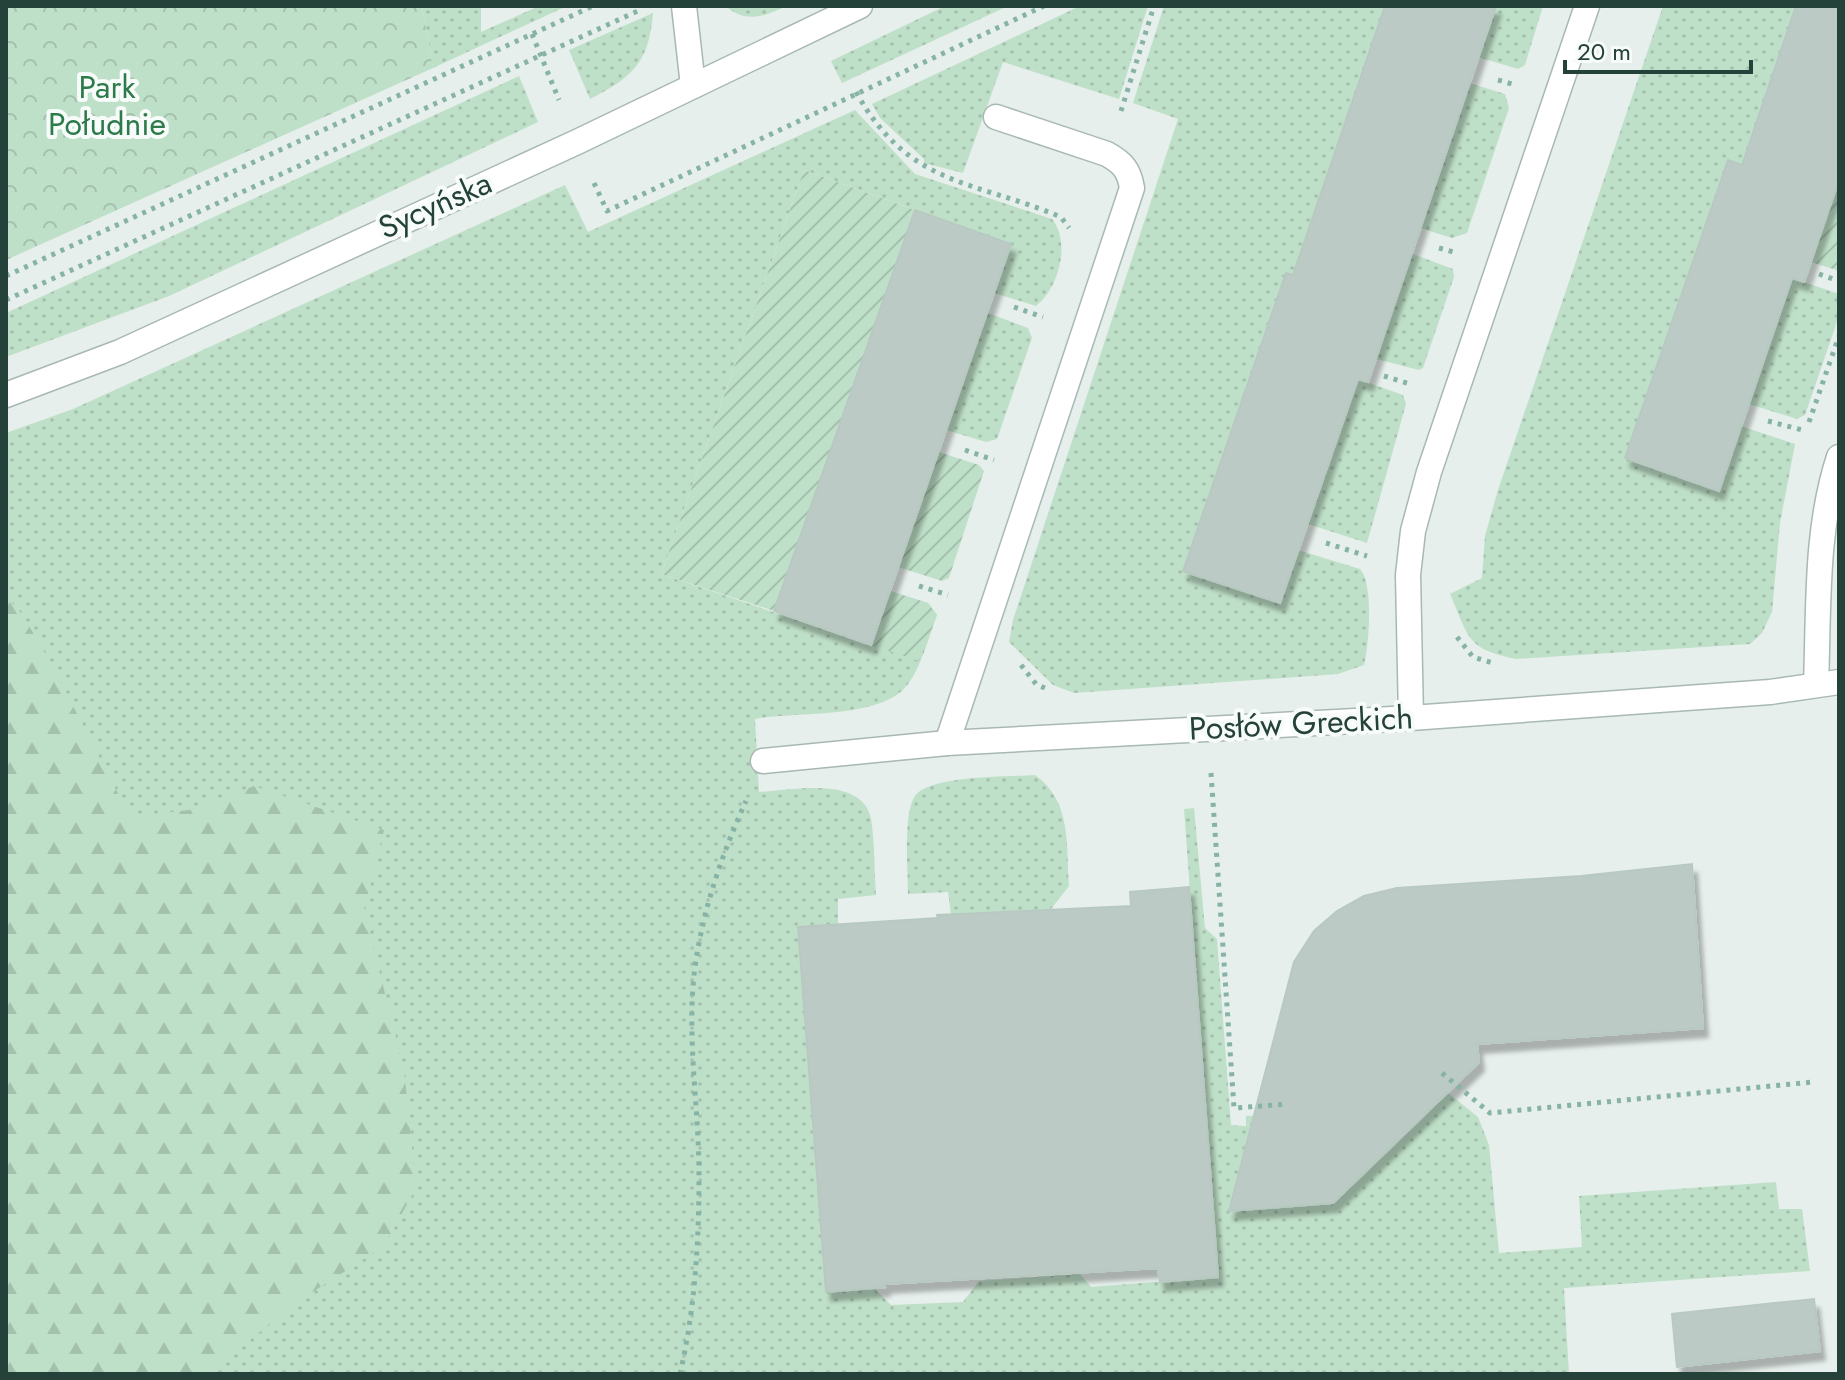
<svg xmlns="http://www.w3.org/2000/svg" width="1845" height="1380" font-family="Jost,sans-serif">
  <defs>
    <pattern id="grass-dots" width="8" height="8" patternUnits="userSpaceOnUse" patternTransform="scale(2)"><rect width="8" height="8" fill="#bfe0c8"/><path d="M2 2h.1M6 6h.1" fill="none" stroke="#a4c1ad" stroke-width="1.8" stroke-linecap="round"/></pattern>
    <pattern id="forest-firs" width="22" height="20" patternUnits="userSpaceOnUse" patternTransform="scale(2)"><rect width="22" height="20" fill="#bfe0c8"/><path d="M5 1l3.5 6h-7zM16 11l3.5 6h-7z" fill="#a4c1ad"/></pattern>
    <pattern id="park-crowns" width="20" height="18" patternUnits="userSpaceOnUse" patternTransform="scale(2)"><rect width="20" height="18" fill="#bfe0c8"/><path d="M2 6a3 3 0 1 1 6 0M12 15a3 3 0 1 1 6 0" fill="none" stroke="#a4c1ad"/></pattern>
    <pattern id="garden-furrows" width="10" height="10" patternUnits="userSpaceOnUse" patternTransform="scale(2)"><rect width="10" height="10" fill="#bfe0c8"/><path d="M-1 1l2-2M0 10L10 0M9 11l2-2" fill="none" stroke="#a4c1ad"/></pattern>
    <filter id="shadow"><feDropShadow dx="5" dy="9" stdDeviation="2" flood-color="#0004"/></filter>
  </defs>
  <rect width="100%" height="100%" fill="#e6efeb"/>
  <g fill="url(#grass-dots)">
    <path d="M 422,6 L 481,6 L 481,32 L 539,6 L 567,6 L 433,68 Z"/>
    <path d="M 726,6 L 787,6 C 765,16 745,24 726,6 Z"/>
    <path d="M 945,6 L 1008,6 L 842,83 L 831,61 Z"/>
    <path d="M 1080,6 L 1148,6 L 1119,99 L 1003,62 L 963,173 L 924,163 L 924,159 L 880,118 L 872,104 Z"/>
    <path d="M 1164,6 L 1385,6 L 1293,275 L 1286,274 L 1184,570 L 1280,603 L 1298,550 L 1360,569 C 1374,584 1369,645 1364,665 L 1338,674 L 1074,693 L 1053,685 L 1009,642 L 1013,620 L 1178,119 L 1133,103 Z"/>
    <path d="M 1487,6 L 1543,6 L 1525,65 L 1518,69 L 1478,57 Z"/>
    <path d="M 1663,6 L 1796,6 L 1742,165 L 1727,161 L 1625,458 L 1719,491 L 1741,426 L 1795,444 L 1780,523 L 1772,612 L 1762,633 L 1750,644 L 1516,659 C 1466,649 1469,637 1450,594 L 1482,578 L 1485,536 L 1498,490 Z"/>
    <path d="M 653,13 C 649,62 633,77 590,99 L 569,50 Z"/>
    <path d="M 519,76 L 538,122 L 169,296 L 6,357 L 6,313 Z"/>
    <path d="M 1469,83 L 1505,94 L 1509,108 L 1467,233 L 1452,238 L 1420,228 Z"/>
    <path d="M 855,110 L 915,174 L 1052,219 C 1071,242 1059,288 1036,306 L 994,293 L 1010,244 L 804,170 L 661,574 L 871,645 L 890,591 L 928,603 L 937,615 C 929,636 922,665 908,684 C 882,720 797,711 755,719 L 759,792 C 791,790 863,775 871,819 C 875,844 874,870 876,895 L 838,899 L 838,924 L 799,927 L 826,1292 L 874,1288 L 891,1305 L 963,1302 L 979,1281 L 1080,1274 L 1091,1287 L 1218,1277 L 1184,809 L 1194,808 L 1205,928 L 1217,939 L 1231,1125 L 1246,1126 L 1246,1116 L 1270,1115 L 1279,1206 L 1333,1203 L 1447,1092 L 1478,1117 L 1489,1145 L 1499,1253 L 1582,1247 L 1579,1196 L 1776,1182 L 1779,1209 L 1802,1209 L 1810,1271 L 1564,1288 L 1569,1374 L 6,1374 L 6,433 L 73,409 L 565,185 L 588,232 Z"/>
    <path d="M 1410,253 L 1453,269 L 1454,277 L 1423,368 L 1419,370 L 1365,356 Z"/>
    <path d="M 1792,278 L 1839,294 L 1839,316 L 1805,415 L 1797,419 L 1749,404 Z"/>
    <path d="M 988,313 L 1028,328 L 1032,338 L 997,439 L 986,442 L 946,430 Z"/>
    <path d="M 1358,379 L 1403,395 L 1406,404 L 1367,543 L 1308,524 Z"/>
    <path d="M 1035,775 C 1072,801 1066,845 1069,886 L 1051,909 L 951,914 L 948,892 L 908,894 C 908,871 903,813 915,796 C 930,775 1009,777 1035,775 Z"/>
  </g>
  <path fill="url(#forest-firs)" d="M 6,596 L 22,614 L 52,665 L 130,817 L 189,810 L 254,786 L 384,830 L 364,910 L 404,1069 L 416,1188 L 384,1246 L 291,1306 L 209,1374 L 6,1374 Z"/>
  <path fill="url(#park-crowns)" d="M 6,6 L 422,6 L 433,68 L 6,260 Z"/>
  <g fill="url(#garden-furrows)">
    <path d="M 804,170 L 915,210 L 774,611 L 661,574 Z"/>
    <path d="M 1839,180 L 1839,271 L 1799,258 Z"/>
    <path d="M 939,452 L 979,465 L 984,471 L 949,578 L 942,581 L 898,567 Z"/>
    <path d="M 890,591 L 928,603 L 937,615 L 919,661 L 871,645 Z"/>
  </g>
  <g fill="#bbcac4" stroke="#b8c9c2" stroke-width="2" filter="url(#shadow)">
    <path d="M 1385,6 L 1496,6 L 1368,382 L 1358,379 L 1280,603 L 1183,571 L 1286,273 L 1293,275 Z"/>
    <path d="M 1796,6 L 1839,6 L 1839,180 L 1804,282 L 1792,278 L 1719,491 L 1625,458 L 1728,160 L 1742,165 Z"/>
    <path d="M 915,210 L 1011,244 L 871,645 L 774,611 Z"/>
    <path d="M 1692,864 L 1703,1028 L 1477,1044 L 1479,1062 L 1333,1203 L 1229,1211 L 1294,962 L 1314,931 L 1337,911 L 1364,896 L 1397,888 L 1581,876 Z"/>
    <path d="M 1189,887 L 1218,1277 L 1160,1282 L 1158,1268 L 884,1284 L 885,1287 L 826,1292 L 798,927 L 938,918 L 937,915 L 1131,906 L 1130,892 Z"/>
    <path d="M 1814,1299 L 1820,1351 L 1677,1367 L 1672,1314 Z"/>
  </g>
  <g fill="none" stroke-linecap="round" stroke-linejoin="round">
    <defs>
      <g id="minor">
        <path d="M 684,6 L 693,86"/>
        <path d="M 6,395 L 120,352 L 577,142 L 860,6"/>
        <path d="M 1816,684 C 1819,608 1815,530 1839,457"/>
        <path d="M 1411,718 L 1408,575 L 1413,531 L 1429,472 L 1587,6"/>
        <path d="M 947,743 L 1132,188 C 1129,170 1123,163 1107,154 L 996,117"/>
        <path d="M 763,761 L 947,743 L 1411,718 L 1770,692 L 1839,682"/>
      </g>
    </defs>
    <use href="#minor" stroke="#a8b8b2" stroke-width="27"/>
    <g stroke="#86b3a5" stroke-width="5" stroke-dasharray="4 6" stroke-linecap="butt">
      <path d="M 532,34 L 559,100"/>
      <path d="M 1498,80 L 1512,84"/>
      <path d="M 856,92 C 909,187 973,180 1061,217 L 1069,228"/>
      <path d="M 1121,111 L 1154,6"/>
      <path d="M 594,183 L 607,211 L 1044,6"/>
      <path d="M 1439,248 L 1457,253"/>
      <path d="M 1819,274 L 1839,281"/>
      <path d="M 6,276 L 593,6"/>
      <path d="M 6,300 L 640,10"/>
      <path d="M 1014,307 L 1043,317"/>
      <path d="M 1384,376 L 1410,384"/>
      <path d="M 1768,421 L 1802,430"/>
      <path d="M 1809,422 L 1839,336"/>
      <path d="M 965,450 L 994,460"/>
      <path d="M 1326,543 L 1367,556"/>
      <path d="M 919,586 L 948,595"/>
      <path d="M 1457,637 L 1473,657 L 1496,664"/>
      <path d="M 1021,665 L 1036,684 L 1049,690"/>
      <path d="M 1211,773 L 1234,1108 L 1287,1104"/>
      <path d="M 1442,1073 L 1490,1113 L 1813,1082"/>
      <path d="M 680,1374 C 695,1309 699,1242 699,1175 C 699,1109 687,1042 694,975 C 701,915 721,856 746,801"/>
    </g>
    <use href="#minor" stroke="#fff" stroke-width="24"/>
  </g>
  <g text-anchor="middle" stroke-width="8" stroke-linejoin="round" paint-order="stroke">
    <g font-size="32" fill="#2d7a4b" stroke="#f7fbf9">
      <text x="107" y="98">Park<tspan x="107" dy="37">Południe</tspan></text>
    </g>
    <g font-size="32" fill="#24423a" stroke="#f7fbf9">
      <text transform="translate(435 205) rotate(-24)" y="11">Sycyńska</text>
      <text transform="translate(1301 723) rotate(-3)" y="11">Posłów Greckich</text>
    </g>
  </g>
  <rect width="1845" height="1380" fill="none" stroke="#24423a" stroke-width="16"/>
  <path d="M1565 60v12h186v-12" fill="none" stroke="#24423a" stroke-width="4"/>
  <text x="1577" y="60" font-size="24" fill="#24423a" stroke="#f7fbf9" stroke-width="6" paint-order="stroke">20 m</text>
</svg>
